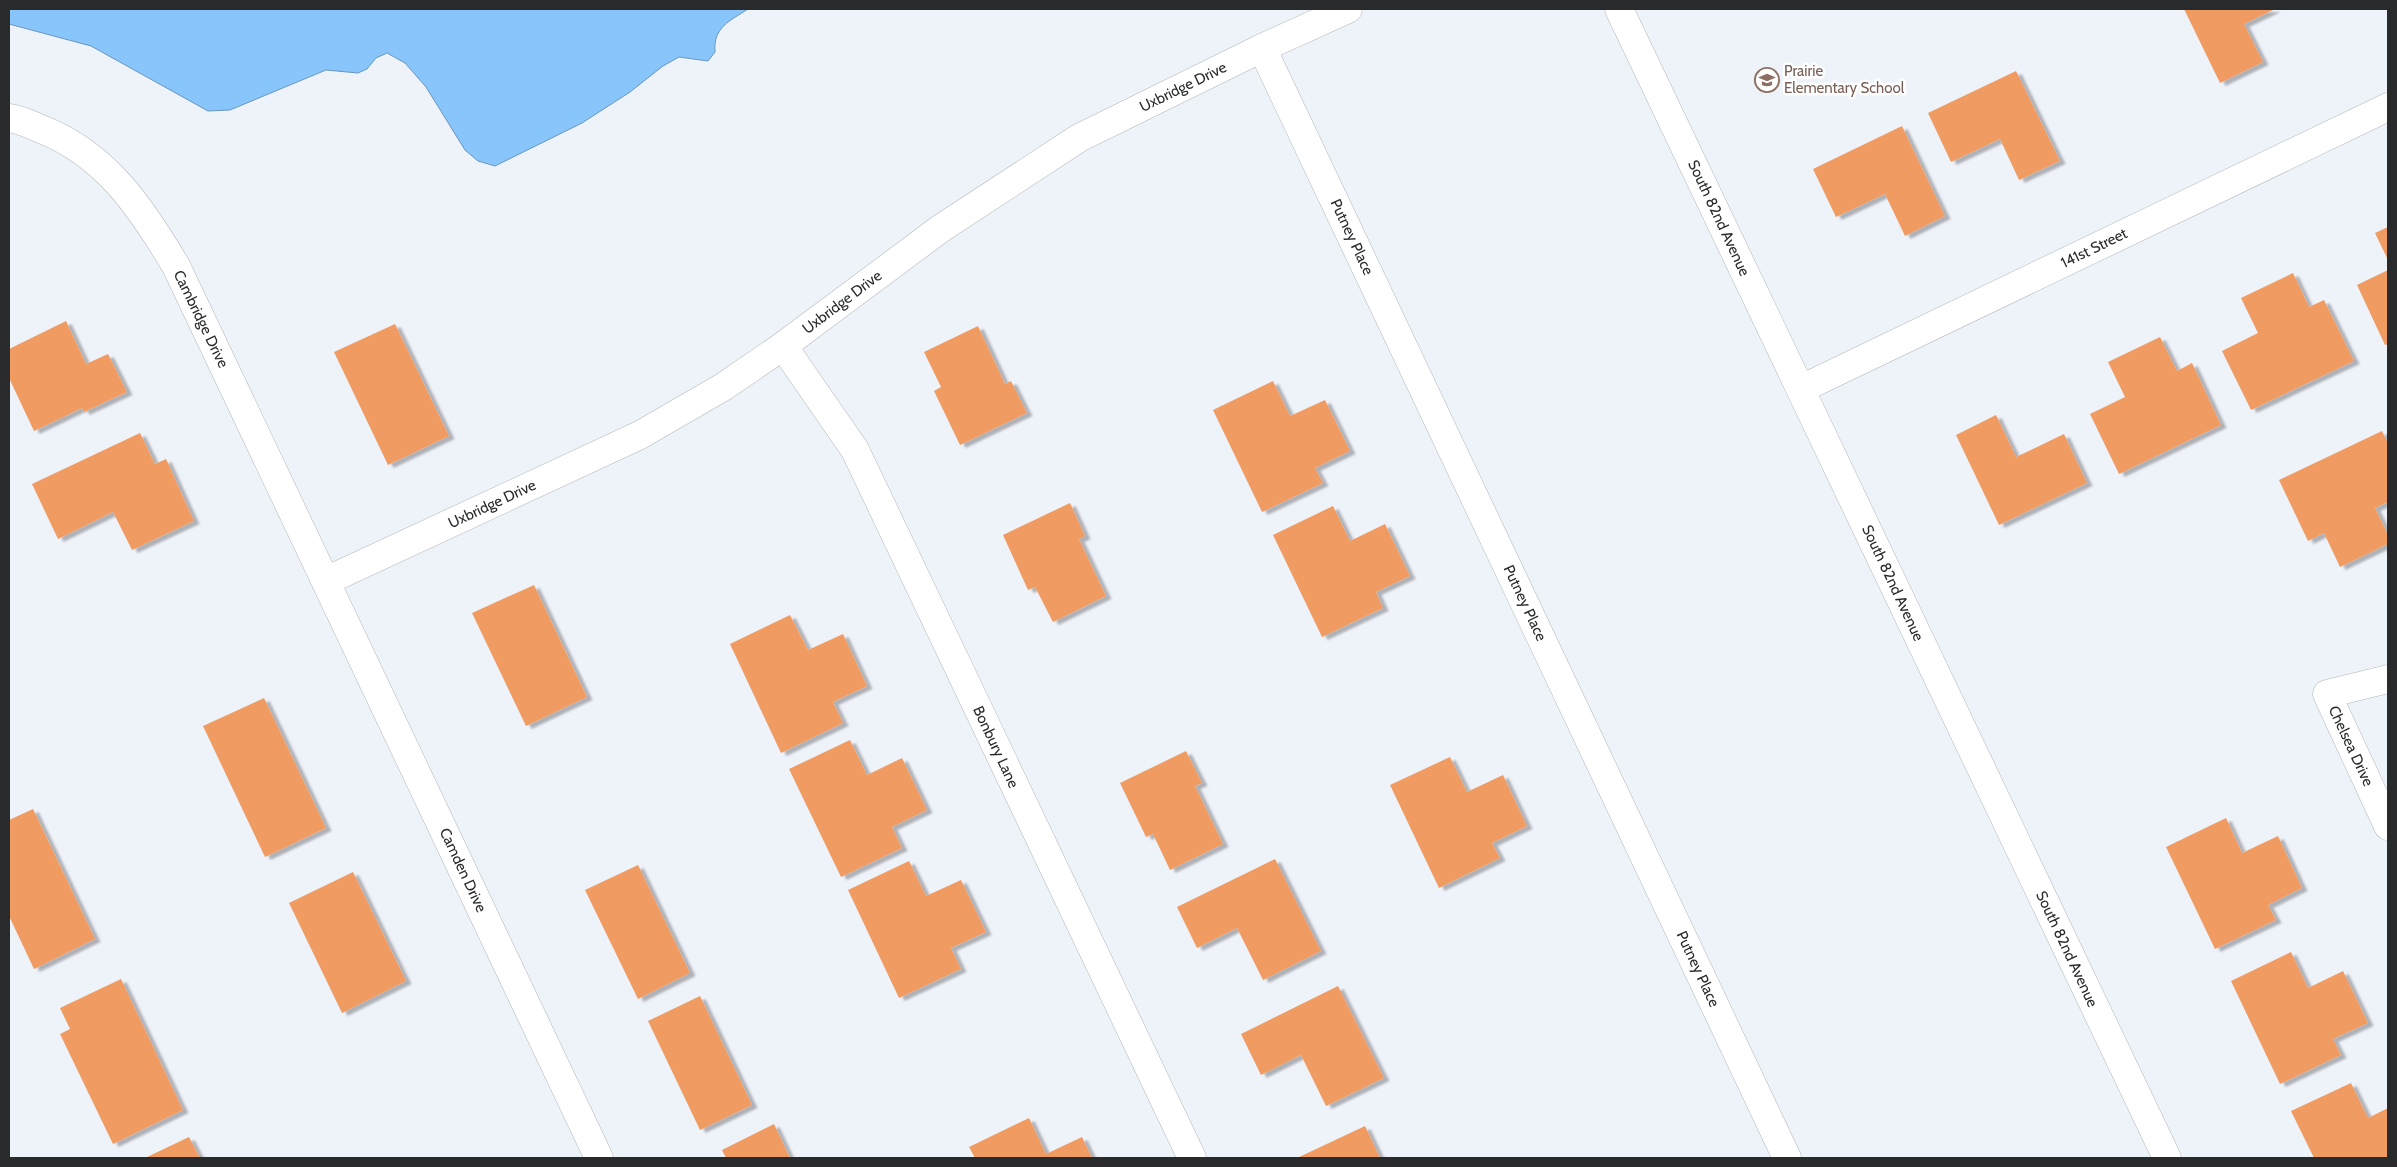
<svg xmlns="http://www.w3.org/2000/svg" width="2397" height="1167" font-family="Cabin,sans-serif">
  <defs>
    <filter id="shadow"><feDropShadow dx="5.5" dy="3" stdDeviation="1" flood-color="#0004"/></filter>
  </defs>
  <rect width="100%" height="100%" fill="#eef2f9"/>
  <path fill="#87c5fb" stroke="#6a96bd" d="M 9,9 L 748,9 C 730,21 713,27 715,52 L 708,61 L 679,57 L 663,66 L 630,92 L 582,123 L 495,166 L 478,161 L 465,150 L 426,87 L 405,63 L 387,53 L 376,58 L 367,69 L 358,73 L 326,70 L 230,110 L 208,111 L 91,46 L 9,24 Z"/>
  <g fill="#f09b62" filter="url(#shadow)">
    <path d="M 2184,9 L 2275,9 L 2244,24 L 2263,62 L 2220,83 Z"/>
    <path d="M 2016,71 L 2060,161 L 2019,180 L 2000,139 L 1951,162 L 1928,113 Z"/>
    <path d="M 1902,126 L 1945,216 L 1905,236 L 1885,194 L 1836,217 L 1813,169 Z"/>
    <path d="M 2388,227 L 2388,260 L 2375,233 Z"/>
    <path d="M 2388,270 L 2388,344 L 2385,345 L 2357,285 Z"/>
    <path d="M 2293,273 L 2309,307 L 2324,300 L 2354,361 L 2251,410 L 2222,351 L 2258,333 L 2241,298 Z"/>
    <path d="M 66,321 L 86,364 L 108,354 L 127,392 L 84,412 L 82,408 L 34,431 L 9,378 L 9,349 Z"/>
    <path d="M 395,324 L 449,436 L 388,465 L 334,352 Z"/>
    <path d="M 978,326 L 1005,384 L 1011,381 L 1027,413 L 960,445 L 934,391 L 941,387 L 924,352 Z"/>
    <path d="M 2160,337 L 2177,371 L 2192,363 L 2221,425 L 2119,474 L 2090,414 L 2125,397 L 2108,362 Z"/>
    <path d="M 1273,381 L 1290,416 L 1325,400 L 1350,451 L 1315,468 L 1323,483 L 1262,512 L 1213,410 Z"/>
    <path d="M 1996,415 L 2016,457 L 2064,434 L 2087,483 L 1999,525 L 1956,435 Z"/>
    <path d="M 2382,431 L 2388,444 L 2388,502 L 2375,508 L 2388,535 L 2388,544 L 2340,567 L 2324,533 L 2308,541 L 2279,480 Z"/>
    <path d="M 140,433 L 155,464 L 166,459 L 194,521 L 132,550 L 113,512 L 58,539 L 32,484 Z"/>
    <path d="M 1070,503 L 1085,536 L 1079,539 L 1106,596 L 1053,622 L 1035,587 L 1028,590 L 1003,535 Z"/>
    <path d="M 1333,506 L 1350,541 L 1385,524 L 1410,576 L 1376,592 L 1383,608 L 1322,637 L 1273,535 Z"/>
    <path d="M 534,585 L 587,697 L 526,726 L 472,613 Z"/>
    <path d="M 790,615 L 808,650 L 843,634 L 867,686 L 833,702 L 843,723 L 781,753 L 730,644 Z"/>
    <path d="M 264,698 L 326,828 L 265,857 L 203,726 Z"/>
    <path d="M 850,740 L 867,775 L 902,758 L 927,810 L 892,827 L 902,848 L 841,877 L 789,769 Z"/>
    <path d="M 1186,751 L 1202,783 L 1195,786 L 1223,844 L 1170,870 L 1153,834 L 1146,837 L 1120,783 Z"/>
    <path d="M 1450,757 L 1467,792 L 1503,775 L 1527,826 L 1492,843 L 1500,858 L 1439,888 L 1390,785 Z"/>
    <path d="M 33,809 L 95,939 L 34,969 L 9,916 L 9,820 Z"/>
    <path d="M 2226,818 L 2242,853 L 2278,836 L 2302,888 L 2268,905 L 2276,920 L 2215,949 L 2166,847 Z"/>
    <path d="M 1275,859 L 1321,951 L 1263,980 L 1237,928 L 1197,948 L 1177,907 Z"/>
    <path d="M 909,861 L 926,896 L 961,880 L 986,932 L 951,948 L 961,969 L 899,998 L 848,890 Z"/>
    <path d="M 638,865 L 690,973 L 638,999 L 585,890 Z"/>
    <path d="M 353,872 L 406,981 L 342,1013 L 289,903 Z"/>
    <path d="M 2291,952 L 2308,988 L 2343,971 L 2368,1023 L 2333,1039 L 2341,1055 L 2280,1084 L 2231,981 Z"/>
    <path d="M 121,979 L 183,1110 L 113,1144 L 60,1034 L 70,1029 L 60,1008 Z"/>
    <path d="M 1338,986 L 1384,1078 L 1326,1106 L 1301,1055 L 1261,1075 L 1241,1034 Z"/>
    <path d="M 700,996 L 752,1105 L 700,1130 L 648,1021 Z"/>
    <path d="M 2351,1083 L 2368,1118 L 2388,1108 L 2388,1158 L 2314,1158 L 2291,1111 Z"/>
    <path d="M 1029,1118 L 1046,1154 L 1082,1137 L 1092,1158 L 975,1158 L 969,1147 Z"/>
    <path d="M 774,1124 L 790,1158 L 726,1158 L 722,1150 Z"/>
    <path d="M 1365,1126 L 1380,1158 L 1297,1158 Z"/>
    <path d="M 189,1137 L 200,1158 L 145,1158 Z"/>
  </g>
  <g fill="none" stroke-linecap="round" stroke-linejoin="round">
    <defs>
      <g id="minor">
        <path d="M 1619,9 L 2167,1158"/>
        <path d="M 1262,48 L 1787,1158"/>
        <path d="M 9,118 C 20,119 31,125 41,129 C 106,154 142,209 176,266 L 599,1158"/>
        <path d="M 783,346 L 855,450 L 1192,1158"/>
        <path d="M 1801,389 L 2388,107"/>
        <path d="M 326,581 L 640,435 L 723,387 L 783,346 L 940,229 L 1079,138 L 1262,48 L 1348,9"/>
        <path d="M 2388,679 L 2327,694 L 2388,826"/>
      </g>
    </defs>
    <use href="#minor" stroke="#b3b7bd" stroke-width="29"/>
    <use href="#minor" stroke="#fff" stroke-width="28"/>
  </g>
  <defs>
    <symbol id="school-ring" viewBox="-11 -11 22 22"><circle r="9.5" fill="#fff" stroke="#8d6e63" stroke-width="1.5"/><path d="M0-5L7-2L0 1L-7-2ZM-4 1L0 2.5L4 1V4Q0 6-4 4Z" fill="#8d6e63"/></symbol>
  </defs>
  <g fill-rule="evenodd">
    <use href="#school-ring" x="1753" y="66" width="28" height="28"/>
  </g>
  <g text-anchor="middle" stroke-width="5" stroke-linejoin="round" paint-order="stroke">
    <g font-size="15" fill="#785e54" stroke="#fff" text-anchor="start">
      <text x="1784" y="76">Prairie<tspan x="1784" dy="17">Elementary School</tspan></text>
    </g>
    <g font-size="15" fill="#282a2c" stroke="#fff">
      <text transform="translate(1183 87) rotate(-26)" y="5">Uxbridge Drive</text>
      <text transform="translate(1719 218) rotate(65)" y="5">South 82nd Avenue</text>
      <text transform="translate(1352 237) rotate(65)" y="5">Putney Place</text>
      <text transform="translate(2094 248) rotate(-26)" y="5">141st Street</text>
      <text transform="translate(842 302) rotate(-37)" y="5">Uxbridge Drive</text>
      <text transform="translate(201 319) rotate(64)" y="5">Cambridge Drive</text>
      <text transform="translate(492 504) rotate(-25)" y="5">Uxbridge Drive</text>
      <text transform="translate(1893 583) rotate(65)" y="5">South 82nd Avenue</text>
      <text transform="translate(1525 603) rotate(65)" y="5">Putney Place</text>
      <text transform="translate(2351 746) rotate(65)" y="5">Chelsea Drive</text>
      <text transform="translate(996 747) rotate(65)" y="5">Bonbury Lane</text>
      <text transform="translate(463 870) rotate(65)" y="5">Camden Drive</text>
      <text transform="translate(2067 949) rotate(65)" y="5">South 82nd Avenue</text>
      <text transform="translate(1698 969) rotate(65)" y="5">Putney Place</text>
    </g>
  </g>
  <rect width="2397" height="1167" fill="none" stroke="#282a2c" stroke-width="20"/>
</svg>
